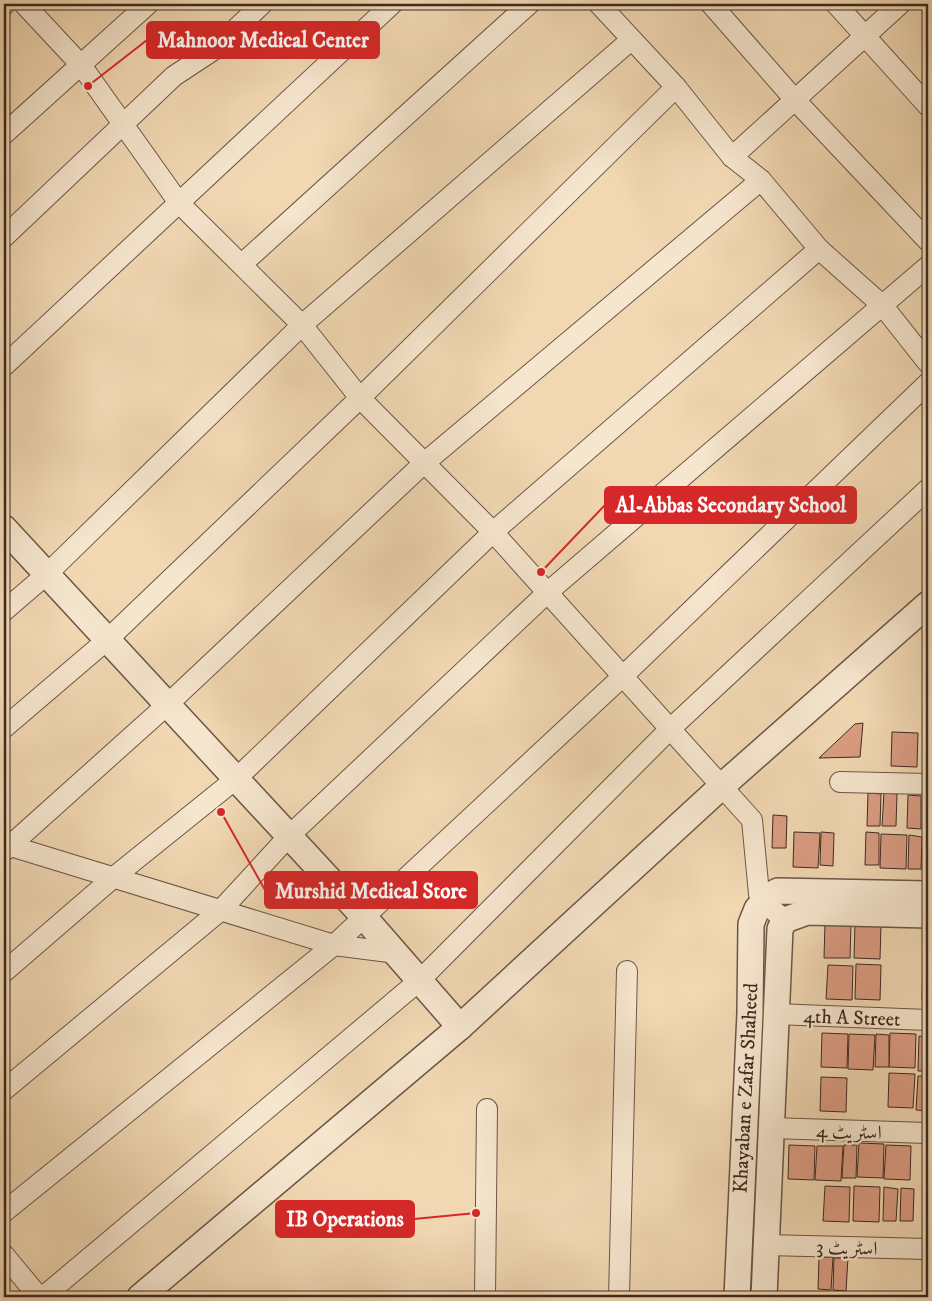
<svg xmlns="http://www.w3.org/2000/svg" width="932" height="1301" font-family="'IM FELL DW Pica',Amiri,serif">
  <rect width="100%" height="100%" fill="#f1d8b3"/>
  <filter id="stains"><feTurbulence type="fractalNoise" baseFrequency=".004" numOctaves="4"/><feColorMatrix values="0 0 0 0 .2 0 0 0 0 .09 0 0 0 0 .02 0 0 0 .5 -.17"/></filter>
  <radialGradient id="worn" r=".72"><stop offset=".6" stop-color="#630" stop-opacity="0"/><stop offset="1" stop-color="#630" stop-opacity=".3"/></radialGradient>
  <g fill="#db9d83" stroke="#3d2a23">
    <path d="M 863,723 L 860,757 L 819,758 L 855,724 Z"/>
    <path d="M 892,732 L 918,733 L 917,767 L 891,766 Z"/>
    <path d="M 884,792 L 897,794 L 896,826 L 882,826 Z"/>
    <path d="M 868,793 L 881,794 L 880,826 L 867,826 Z"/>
    <path d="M 908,795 L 921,796 L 921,829 L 907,828 Z"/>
    <path d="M 773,815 L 787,816 L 786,848 L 772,848 Z"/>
    <path d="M 794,832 L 820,833 L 818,868 L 793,867 Z"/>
    <path d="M 821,832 L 834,833 L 833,866 L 820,865 Z"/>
    <path d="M 866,832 L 879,833 L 879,865 L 865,865 Z"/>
    <path d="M 881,834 L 907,835 L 906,869 L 880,868 Z"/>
    <path d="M 909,835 L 922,837 L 921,869 L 908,869 Z"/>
    <path d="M 924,836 L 928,836 L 928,871 L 922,871 Z"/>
    <path d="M 825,923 L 851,924 L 850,958 L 824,958 Z"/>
    <path d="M 855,923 L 881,924 L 880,959 L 854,958 Z"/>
    <path d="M 856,964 L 881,965 L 880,1000 L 855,999 Z"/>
    <path d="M 828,965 L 853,966 L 852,1000 L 826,999 Z"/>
    <path d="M 923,965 L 928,966 L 928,1000 L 922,1000 Z"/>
    <path d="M 822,1033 L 848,1034 L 847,1068 L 821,1067 Z"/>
    <path d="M 890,1033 L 916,1034 L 915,1068 L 889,1067 Z"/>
    <path d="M 849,1034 L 875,1035 L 873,1070 L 848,1069 Z"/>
    <path d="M 876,1034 L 889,1035 L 889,1067 L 875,1067 Z"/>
    <path d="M 919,1036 L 928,1037 L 928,1071 L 918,1071 Z"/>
    <path d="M 889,1073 L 915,1074 L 913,1108 L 888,1107 Z"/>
    <path d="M 918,1076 L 928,1076 L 928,1111 L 916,1110 Z"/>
    <path d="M 821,1077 L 847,1078 L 846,1112 L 820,1111 Z"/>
    <path d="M 859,1143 L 884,1144 L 883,1178 L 857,1177 Z"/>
    <path d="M 789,1145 L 815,1146 L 814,1180 L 788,1179 Z"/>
    <path d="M 844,1145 L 857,1145 L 856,1178 L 842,1178 Z"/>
    <path d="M 886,1145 L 911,1146 L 910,1180 L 884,1179 Z"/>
    <path d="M 817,1146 L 843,1146 L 841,1181 L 815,1180 Z"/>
    <path d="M 825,1186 L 850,1187 L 849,1222 L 823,1221 Z"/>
    <path d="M 854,1186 L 880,1187 L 879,1222 L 853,1221 Z"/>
    <path d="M 884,1187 L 898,1189 L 896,1221 L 883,1221 Z"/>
    <path d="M 901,1188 L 914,1189 L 913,1221 L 900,1221 Z"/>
    <path d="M 819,1257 L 833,1257 L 831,1290 L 818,1289 Z"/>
    <path d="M 834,1258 L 848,1258 L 846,1291 L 833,1290 Z"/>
  </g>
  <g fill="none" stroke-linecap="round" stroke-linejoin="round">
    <defs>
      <g id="minor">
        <path d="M 24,4 L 81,65 L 179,203 L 302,325 L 360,398 L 493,532 L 752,820 L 759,894 L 763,902 L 785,920"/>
        <path d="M 599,4 L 676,87 L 732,157 L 761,180 L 819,249 L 883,306 L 928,363"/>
        <path d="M 711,4 L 795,100 L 928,241"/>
        <path d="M 836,4 L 928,106"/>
        <path d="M 4,5 L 5,4"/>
        <path d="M 4,134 L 148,4"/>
        <path d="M 732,157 L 900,4"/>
        <path d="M 4,237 L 174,76 L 215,49 L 262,4"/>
        <path d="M 242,264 L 529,4"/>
        <path d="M 4,366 L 392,4"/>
        <path d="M 4,611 L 47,574 L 302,325 L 631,40"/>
        <path d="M 4,728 L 107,640 L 360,398 L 676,87"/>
        <path d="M 840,782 L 928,784"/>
        <path d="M 4,844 L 334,945 L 397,953"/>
        <path d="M 4,851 L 168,704 L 423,464 L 761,180"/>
        <path d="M 4,972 L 114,877 L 237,778 L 493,532 L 819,249"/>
        <path d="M 775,1014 L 928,1020"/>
        <path d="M 4,1090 L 221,910 L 289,836 L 548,592 L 928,266"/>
        <path d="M 770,1128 L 928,1133"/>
        <path d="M 4,1212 L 334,945 L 622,677 L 928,383"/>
        <path d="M 766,1245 L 928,1249"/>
        <path d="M 4,1255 L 39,1297"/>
        <path d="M 43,1297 L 420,980 L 669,730 L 928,489"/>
        <path d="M 485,1297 L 487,1109"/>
        <path d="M 619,1297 L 627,971"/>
      </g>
      <g id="tertiary">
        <path d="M 4,528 L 364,917 L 460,1027"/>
        <path d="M 140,1297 L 460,1027 L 722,786 L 928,604"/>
        <path d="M 737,1297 L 750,1013 L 751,924 L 757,909 L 768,896 L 778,891 L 928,894"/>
        <path d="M 764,1297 L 780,929 L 785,920 L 807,912 L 928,915"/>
      </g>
    </defs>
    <use href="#minor" stroke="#6a5647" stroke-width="22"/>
    <use href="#tertiary" stroke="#6a5647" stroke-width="28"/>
    <use href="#minor" stroke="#f6e6ce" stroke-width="20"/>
    <use href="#tertiary" stroke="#f6e6ce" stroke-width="25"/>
  </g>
  <g text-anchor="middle" stroke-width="4.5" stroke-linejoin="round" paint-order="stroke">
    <g font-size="20" fill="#3d2a23" stroke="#f6e6ce">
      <text transform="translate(852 1017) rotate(2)" y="7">4th A Street</text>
      <text transform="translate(745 1088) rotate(-87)" y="7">Khayaban e Zafar Shaheed</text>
      <text transform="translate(849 1131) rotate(2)" y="7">اسٹریٹ 4</text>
      <text transform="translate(847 1247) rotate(2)" y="7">اسٹریٹ 3</text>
    </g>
  </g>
  <path fill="none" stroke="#d62828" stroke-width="2" d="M88 86L147 40M541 572L605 505M221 812L265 890M476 1213L414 1219"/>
  <g fill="#d62828" stroke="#f6e6ce" stroke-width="2">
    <circle cx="88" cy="86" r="5"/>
    <circle cx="541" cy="572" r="5"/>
    <circle cx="221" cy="812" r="5"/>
    <circle cx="476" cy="1213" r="5"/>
  </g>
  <g fill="#d62828" stroke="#d62828" stroke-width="2">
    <rect x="147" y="22" width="232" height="36" rx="5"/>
    <rect x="605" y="487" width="251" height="36" rx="5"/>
    <rect x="265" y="872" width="212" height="36" rx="5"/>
    <rect x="276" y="1201" width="138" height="36" rx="5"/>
  </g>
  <g font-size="21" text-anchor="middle" font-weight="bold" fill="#fff">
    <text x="263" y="47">Mahnoor Medical Center</text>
    <text x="731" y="512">Al-Abbas Secondary School</text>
    <text x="371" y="898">Murshid Medical Store</text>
    <text x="345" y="1226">IB Operations</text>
  </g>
  <rect width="932" height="1301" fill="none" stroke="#f1d8b3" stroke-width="20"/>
  <rect x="5" y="5" width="922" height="1291" fill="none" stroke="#3d2a23" stroke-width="2.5"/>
  <rect x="10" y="10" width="912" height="1281" fill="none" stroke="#3d2a23"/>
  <rect width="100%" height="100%" filter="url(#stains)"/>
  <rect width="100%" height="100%" fill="url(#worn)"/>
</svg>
